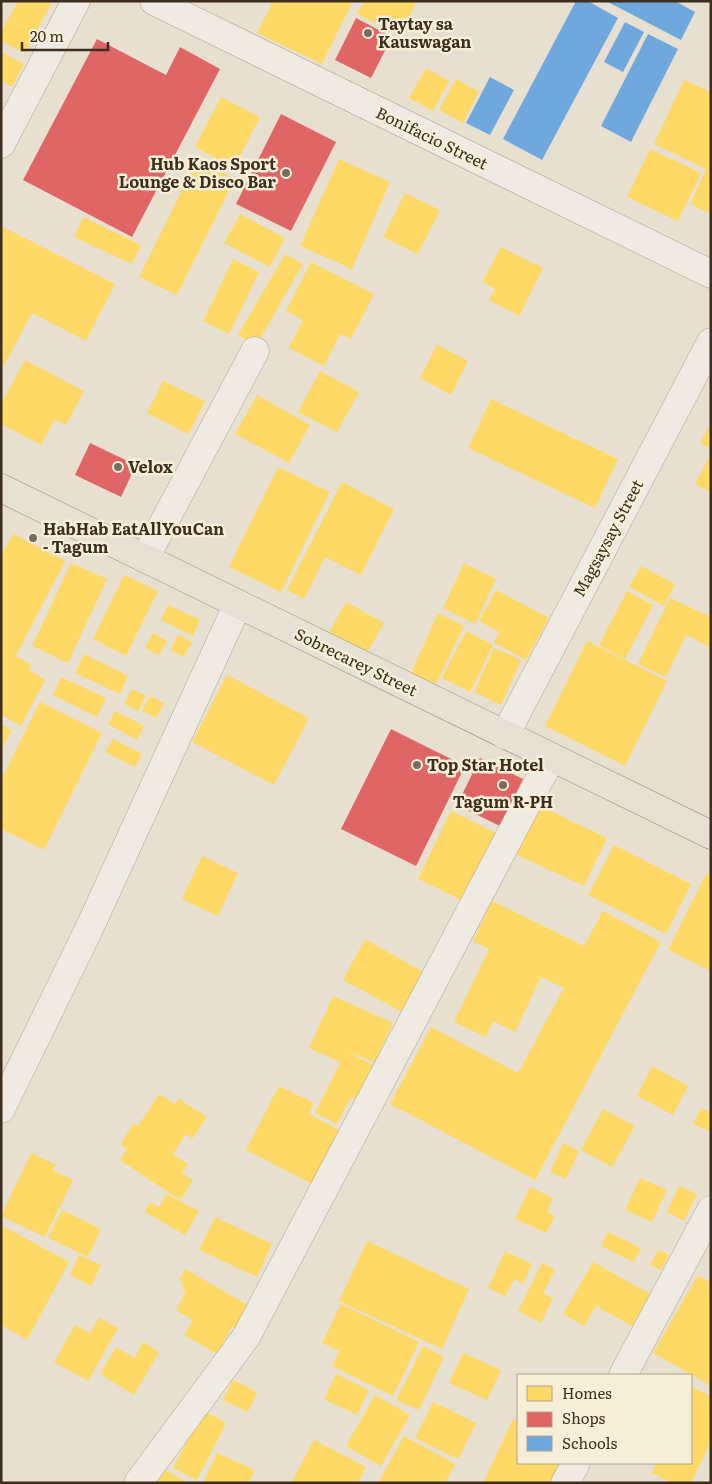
<svg xmlns="http://www.w3.org/2000/svg" width="712" height="1484" font-family="Literata,serif">
  <rect width="100%" height="100%" fill="#e7e0d1"/>
  <g fill="#ffd966">
    <path d="M 18,1 L 47,1 L 51,4 L 25,53 L 1,41 L 1,32 Z"/>
    <path d="M 273,1 L 353,1 L 322,64 L 257,33 Z"/>
    <path d="M 364,1 L 417,1 L 400,35 L 357,14 Z"/>
    <path d="M 1,52 L 24,64 L 12,87 L 1,81 Z"/>
    <path d="M 426,68 L 449,81 L 433,111 L 409,98 Z"/>
    <path d="M 456,79 L 479,92 L 463,123 L 439,110 Z"/>
    <path d="M 684,80 L 711,92 L 711,214 L 690,204 L 706,169 L 654,144 Z"/>
    <path d="M 221,97 L 260,117 L 234,168 L 195,147 Z"/>
    <path d="M 650,149 L 701,173 L 678,221 L 627,197 Z"/>
    <path d="M 339,159 L 390,182 L 352,269 L 300,246 Z"/>
    <path d="M 197,160 L 235,179 L 177,295 L 139,277 Z"/>
    <path d="M 405,193 L 440,210 L 418,254 L 383,237 Z"/>
    <path d="M 240,214 L 285,238 L 270,267 L 224,243 Z"/>
    <path d="M 83,217 L 141,245 L 132,264 L 74,237 Z"/>
    <path d="M 1,226 L 115,284 L 86,341 L 32,313 L 1,371 Z"/>
    <path d="M 501,247 L 543,268 L 519,316 L 489,300 L 495,289 L 482,282 Z"/>
    <path d="M 285,254 L 303,264 L 256,346 L 238,335 Z"/>
    <path d="M 233,259 L 259,272 L 229,334 L 203,321 Z"/>
    <path d="M 311,262 L 374,294 L 351,339 L 340,334 L 324,366 L 289,348 L 303,320 L 286,311 Z"/>
    <path d="M 437,345 L 468,361 L 451,395 L 420,378 Z"/>
    <path d="M 25,360 L 84,391 L 66,425 L 55,419 L 41,445 L 1,424 L 1,404 Z"/>
    <path d="M 320,371 L 359,392 L 337,432 L 298,412 Z"/>
    <path d="M 163,381 L 205,401 L 189,434 L 147,413 Z"/>
    <path d="M 257,395 L 310,425 L 289,463 L 235,434 Z"/>
    <path d="M 491,399 L 618,459 L 595,508 L 468,448 Z"/>
    <path d="M 711,423 L 711,449 L 700,443 Z"/>
    <path d="M 711,453 L 711,492 L 695,484 Z"/>
    <path d="M 278,467 L 330,492 L 281,592 L 229,567 Z"/>
    <path d="M 342,482 L 394,509 L 361,575 L 325,557 L 304,599 L 287,590 Z"/>
    <path d="M 13,534 L 65,561 L 16,656 L 31,665 L 29,670 L 45,680 L 21,726 L 1,715 L 1,556 Z"/>
    <path d="M 71,563 L 107,579 L 68,663 L 32,646 Z"/>
    <path d="M 464,563 L 496,579 L 475,624 L 443,608 Z"/>
    <path d="M 641,566 L 675,584 L 664,606 L 629,587 Z"/>
    <path d="M 124,575 L 158,591 L 126,656 L 93,639 Z"/>
    <path d="M 496,590 L 549,618 L 526,660 L 494,643 L 499,632 L 479,621 Z"/>
    <path d="M 627,591 L 653,605 L 625,659 L 599,645 Z"/>
    <path d="M 670,598 L 711,617 L 711,648 L 686,635 L 666,677 L 638,664 Z"/>
    <path d="M 346,602 L 384,623 L 367,653 L 329,632 Z"/>
    <path d="M 168,605 L 200,620 L 193,636 L 161,620 Z"/>
    <path d="M 438,613 L 464,626 L 436,684 L 411,673 Z"/>
    <path d="M 466,631 L 493,645 L 470,692 L 442,678 Z"/>
    <path d="M 153,633 L 167,641 L 159,655 L 145,648 Z"/>
    <path d="M 178,635 L 192,642 L 184,657 L 170,650 Z"/>
    <path d="M 587,641 L 667,681 L 625,766 L 545,726 Z"/>
    <path d="M 494,648 L 521,660 L 501,705 L 474,692 Z"/>
    <path d="M 84,654 L 128,676 L 120,694 L 75,673 Z"/>
    <path d="M 227,675 L 309,718 L 274,785 L 192,742 Z"/>
    <path d="M 61,677 L 106,698 L 97,717 L 53,695 Z"/>
    <path d="M 132,689 L 146,696 L 138,711 L 124,704 Z"/>
    <path d="M 150,696 L 164,703 L 156,718 L 142,711 Z"/>
    <path d="M 40,702 L 102,733 L 44,850 L 1,829 L 1,780 Z"/>
    <path d="M 115,711 L 144,726 L 137,740 L 108,724 Z"/>
    <path d="M 1,724 L 12,730 L 1,749 Z"/>
    <path d="M 113,739 L 142,754 L 135,767 L 105,752 Z"/>
    <path d="M 538,805 L 607,838 L 584,886 L 515,854 Z"/>
    <path d="M 451,811 L 496,833 L 463,901 L 418,879 Z"/>
    <path d="M 614,845 L 691,884 L 666,934 L 588,895 Z"/>
    <path d="M 202,856 L 238,873 L 218,916 L 182,899 Z"/>
    <path d="M 706,874 L 711,876 L 711,971 L 668,950 Z"/>
    <path d="M 492,901 L 584,946 L 603,911 L 661,942 L 535,1180 L 390,1104 L 431,1027 L 518,1073 L 564,988 L 541,977 L 515,1032 L 493,1021 L 486,1037 L 454,1022 L 489,949 L 473,941 Z"/>
    <path d="M 365,939 L 425,973 L 404,1013 L 343,980 Z"/>
    <path d="M 333,996 L 393,1023 L 375,1062 L 347,1052 L 375,1066 L 357,1100 L 351,1097 L 337,1124 L 315,1113 L 345,1053 L 340,1062 L 309,1048 Z"/>
    <path d="M 652,1066 L 688,1086 L 673,1115 L 637,1096 Z"/>
    <path d="M 279,1086 L 314,1103 L 309,1114 L 339,1130 L 312,1184 L 246,1150 Z"/>
    <path d="M 159,1094 L 175,1104 L 179,1099 L 207,1117 L 192,1139 L 186,1134 L 173,1154 L 188,1164 L 182,1173 L 193,1180 L 180,1200 L 120,1160 L 127,1149 L 120,1145 L 133,1124 L 138,1126 Z"/>
    <path d="M 701,1108 L 711,1113 L 711,1132 L 693,1124 Z"/>
    <path d="M 603,1109 L 635,1126 L 612,1167 L 581,1150 Z"/>
    <path d="M 563,1143 L 579,1151 L 566,1179 L 550,1172 Z"/>
    <path d="M 31,1153 L 56,1165 L 53,1170 L 73,1180 L 45,1237 L 1,1216 Z"/>
    <path d="M 640,1178 L 667,1190 L 652,1222 L 625,1210 Z"/>
    <path d="M 679,1186 L 697,1194 L 684,1221 L 667,1212 Z"/>
    <path d="M 530,1187 L 553,1198 L 547,1212 L 555,1216 L 546,1233 L 515,1219 Z"/>
    <path d="M 166,1194 L 199,1211 L 185,1235 L 145,1212 L 150,1202 L 159,1207 Z"/>
    <path d="M 62,1210 L 101,1229 L 88,1257 L 48,1238 Z"/>
    <path d="M 215,1217 L 272,1244 L 257,1277 L 199,1250 Z"/>
    <path d="M 1,1225 L 69,1262 L 27,1340 L 1,1325 Z"/>
    <path d="M 608,1232 L 641,1248 L 634,1262 L 601,1246 Z"/>
    <path d="M 367,1241 L 469,1289 L 442,1349 L 339,1301 Z"/>
    <path d="M 658,1250 L 669,1255 L 661,1270 L 650,1265 Z"/>
    <path d="M 505,1251 L 532,1264 L 523,1284 L 514,1279 L 505,1296 L 488,1288 Z"/>
    <path d="M 79,1255 L 101,1265 L 91,1286 L 70,1275 Z"/>
    <path d="M 593,1262 L 650,1294 L 632,1326 L 596,1306 L 584,1326 L 563,1314 Z"/>
    <path d="M 542,1263 L 555,1270 L 543,1293 L 553,1298 L 541,1323 L 518,1311 Z"/>
    <path d="M 185,1269 L 253,1308 L 240,1331 L 232,1327 L 217,1354 L 184,1335 L 193,1320 L 176,1310 L 186,1291 L 182,1289 L 183,1283 L 179,1280 Z"/>
    <path d="M 698,1275 L 711,1283 L 711,1386 L 653,1353 Z"/>
    <path d="M 341,1304 L 419,1342 L 393,1396 L 332,1366 L 339,1351 L 322,1343 Z"/>
    <path d="M 99,1318 L 118,1328 L 88,1381 L 54,1362 L 75,1325 L 90,1333 Z"/>
    <path d="M 143,1342 L 159,1352 L 134,1395 L 100,1374 L 116,1347 L 134,1358 Z"/>
    <path d="M 423,1346 L 444,1357 L 419,1410 L 396,1400 Z"/>
    <path d="M 463,1353 L 501,1370 L 487,1400 L 449,1383 Z"/>
    <path d="M 336,1374 L 369,1390 L 357,1415 L 324,1399 Z"/>
    <path d="M 233,1380 L 257,1392 L 248,1412 L 223,1400 Z"/>
    <path d="M 691,1387 L 711,1396 L 711,1441 L 691,1483 L 673,1483 L 652,1473 L 656,1463 L 691,1463 Z"/>
    <path d="M 375,1395 L 410,1415 L 381,1466 L 346,1446 Z"/>
    <path d="M 433,1402 L 476,1423 L 458,1459 L 415,1438 Z"/>
    <path d="M 203,1410 L 226,1423 L 197,1480 L 173,1468 Z"/>
    <path d="M 513,1419 L 518,1421 L 518,1463 L 570,1463 L 560,1483 L 483,1483 Z"/>
    <path d="M 404,1436 L 455,1464 L 445,1483 L 378,1483 Z"/>
    <path d="M 314,1440 L 366,1467 L 358,1483 L 291,1483 Z"/>
    <path d="M 217,1453 L 255,1470 L 249,1483 L 203,1483 Z"/>
    <path d="M 163,1469 L 189,1483 L 156,1483 Z"/>
  </g>
  <g fill="#e06666">
    <path d="M 356,18 L 392,37 L 371,78 L 335,60 Z"/>
    <path d="M 97,39 L 166,75 L 180,47 L 220,69 L 132,237 L 23,180 Z"/>
    <path d="M 281,114 L 336,142 L 291,231 L 236,204 Z"/>
    <path d="M 90,443 L 136,465 L 121,497 L 75,475 Z"/>
    <path d="M 391,729 L 465,766 L 416,866 L 341,829 Z"/>
    <path d="M 480,758 L 523,779 L 500,826 L 457,805 Z"/>
  </g>
  <g fill="#6fa8dc">
    <path d="M 576,1 L 588,1 L 618,18 L 542,160 L 503,139 Z"/>
    <path d="M 606,1 L 675,1 L 695,12 L 681,40 Z"/>
    <path d="M 625,22 L 644,32 L 623,72 L 604,62 Z"/>
    <path d="M 648,34 L 678,49 L 631,142 L 601,126 Z"/>
    <path d="M 490,77 L 514,90 L 490,135 L 466,123 Z"/>
  </g>
  <g fill="none" stroke-linecap="round" stroke-linejoin="round">
    <defs>
      <g id="minor">
        <path d="M 154,1 L 711,274"/>
        <path d="M 1,144 L 76,1"/>
        <path d="M 145,558 L 255,351"/>
        <path d="M 505,735 L 711,342"/>
        <path d="M 1,1109 L 88,931 L 238,604"/>
        <path d="M 623,1375 L 711,1210"/>
        <path d="M 138,1483 L 246,1337 L 551,758"/>
        <path d="M 565,1483 L 576,1463"/>
      </g>
      <path id="major" d="M 1,488 L 711,835"/>
    </defs>
    <use href="#minor" stroke="#ada599" stroke-width="29"/>
    <use href="#major" stroke="#928b80" stroke-width="29"/>
    <use href="#minor" stroke="#efebe3" stroke-width="28"/>
    <use href="#major" stroke="#e6e1d4" stroke-width="28"/>
  </g>
  <g fill="#786c5e" stroke="#f7eed8" stroke-width="2">
    <circle cx="368" cy="33" r="5"/>
    <circle cx="286" cy="173" r="5"/>
    <circle cx="118" cy="467" r="5"/>
    <circle cx="33" cy="538" r="5"/>
    <circle cx="417" cy="765" r="5"/>
    <circle cx="503" cy="785" r="5"/>
  </g>
  <g text-anchor="middle" stroke-width="5" stroke-linejoin="round" paint-order="stroke">
    <g font-size="16" font-weight="bold" fill="#3d2e20" stroke="#f7eed8" text-anchor="start">
      <text x="378" y="30">Taytay sa<tspan x="378" dy="18">Kauswagan</tspan></text>
      <text x="276" y="170" text-anchor="end">Hub Kaos Sport<tspan x="276" dy="18">Lounge &amp; Disco Bar</tspan></text>
      <text x="128" y="473">Velox</text>
      <text x="43" y="535">HabHab EatAllYouCan<tspan x="43" dy="18">- Tagum</tspan></text>
      <text x="427" y="771">Top Star Hotel</text>
      <text x="503" y="808" text-anchor="middle">Tagum R-PH</text>
    </g>
    <g font-size="16" fill="#3d2e20" stroke="#f7eed8">
      <text transform="translate(432 138) rotate(26)" y="6">Bonifacio Street</text>
      <text transform="translate(608 538) rotate(-62)" y="6">Magsaysay Street</text>
      <text transform="translate(356 662) rotate(26)" y="6">Sobrecarey Street</text>
    </g>
  </g>
  <rect width="712" height="1484" fill="none" stroke="#3d2e20" stroke-width="5"/>
  <rect x="517" y="1374" width="175" height="90" fill="#f7eed8" stroke="#ada18e"/>
  <rect x="527" y="1386" width="25" height="15" fill="#ffd966" stroke="#ada18e"/>
  <text x="562" y="1399" font-size="15" fill="#3d2e20">Homes</text>
  <rect x="527" y="1412" width="25" height="15" fill="#e06666" stroke="#ada18e"/>
  <text x="562" y="1424" font-size="15" fill="#3d2e20">Shops</text>
  <rect x="527" y="1436" width="25" height="15" fill="#6fa8dc" stroke="#ada18e"/>
  <text x="562" y="1449" font-size="15" fill="#3d2e20">Schools</text>
  <path d="M22 42v8h86v-8" fill="none" stroke="#3d2e20" stroke-width="2.5"/>
  <text x="30" y="42" font-size="15" fill="#3d2e20" stroke="#f7eed8" stroke-width="4" paint-order="stroke">20 m</text>
</svg>
